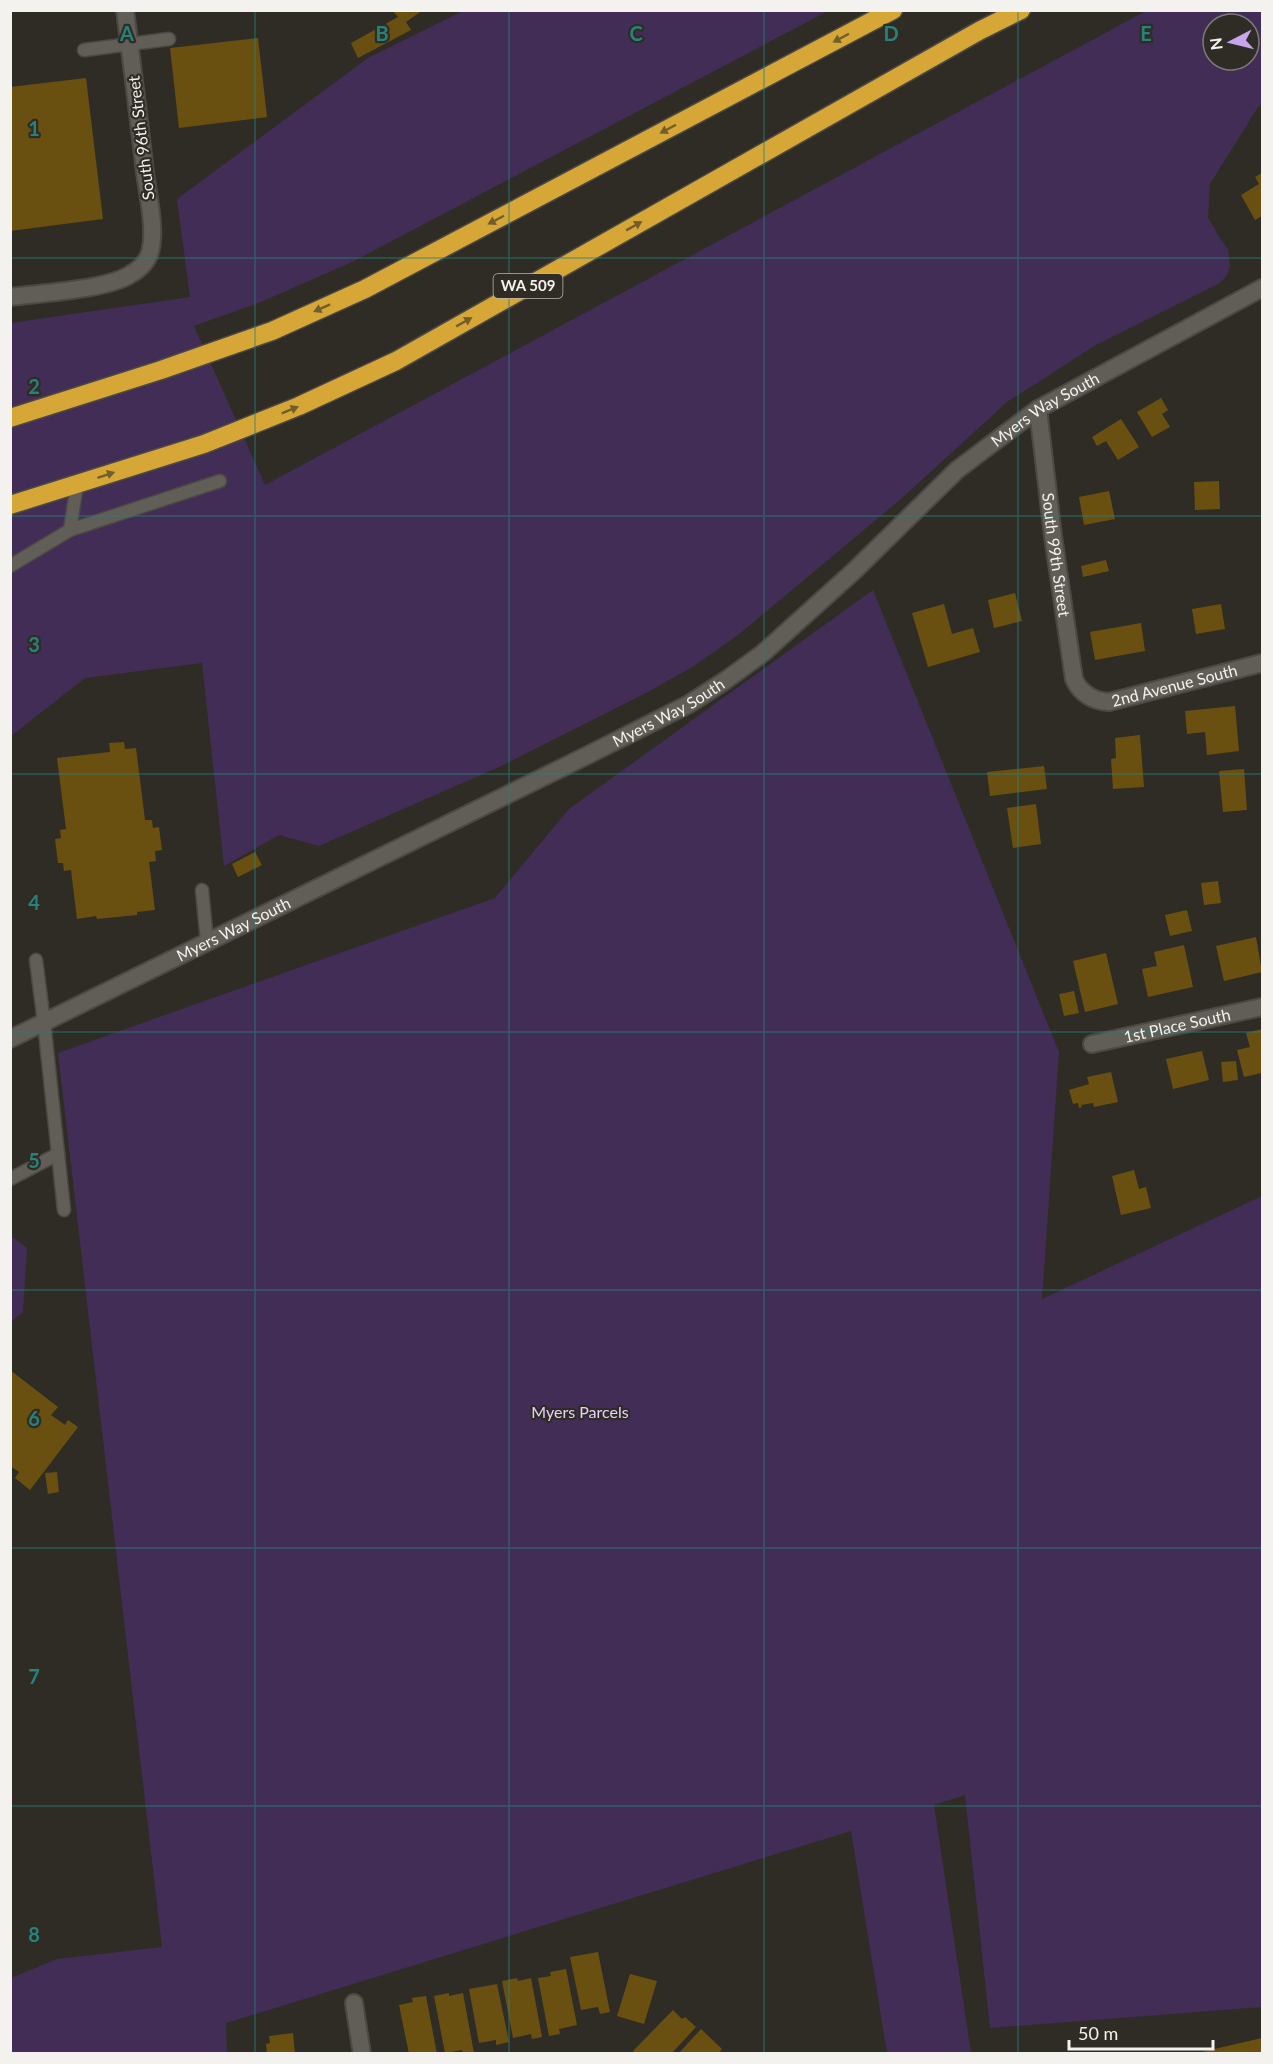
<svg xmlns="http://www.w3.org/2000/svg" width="1273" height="2064" font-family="Lato,sans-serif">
  <rect width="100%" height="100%" fill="#2f2c26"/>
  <g fill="#422d56" fill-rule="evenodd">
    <path d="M 463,11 L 828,11 L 352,262 L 261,302 L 194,326 L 265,485 L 1146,11 L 1262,11 L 1262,103 L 1258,107 L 1210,184 L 1208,217 L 1219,237 L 1228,249 L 1230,267 L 1226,277 L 1218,284 L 1096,345 L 1007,402 L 902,498 L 738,635 L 694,666 L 648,692 L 499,767 L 319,846 L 279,835 L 224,866 L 202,663 L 85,678 L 11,736 L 11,323 L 190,297 L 177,199 L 368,58 ZM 1213,24 L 1249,24 L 1249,60 L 1213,60 Z"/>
    <path d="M 873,590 L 1059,1052 L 1042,1299 L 1262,1196 L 1262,2007 L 990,2028 L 965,1795 L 934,1805 L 971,2053 L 887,2053 L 851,1831 L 226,2023 L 227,2053 L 11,2053 L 11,1978 L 57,1959 L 162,1947 L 58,1053 L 495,898 L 569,809 Z"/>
    <path d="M 11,1236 L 27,1248 L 23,1312 L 11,1322 Z"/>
  </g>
  <g fill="#6a5010">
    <path d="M 392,10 L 423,10 L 406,22 L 411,30 L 358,58 L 351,43 L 398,17 Z"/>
    <path d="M 258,38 L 267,117 L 179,128 L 170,48 Z"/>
    <path d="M 86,78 L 103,219 L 10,231 L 10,87 Z"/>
    <path d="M 1262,173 L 1262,216 L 1255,220 L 1241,195 L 1259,184 L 1255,177 Z"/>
    <path d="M 1161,398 L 1168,410 L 1162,414 L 1170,427 L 1152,437 L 1137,412 Z"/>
    <path d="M 1121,419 L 1139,447 L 1118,460 L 1106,441 L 1097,446 L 1092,437 Z"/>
    <path d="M 1219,481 L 1220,509 L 1195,510 L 1194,482 Z"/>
    <path d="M 1109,491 L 1115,519 L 1084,525 L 1079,497 Z"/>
    <path d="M 1106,560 L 1109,571 L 1083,577 L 1081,566 Z"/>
    <path d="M 1015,593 L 1022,621 L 994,628 L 988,600 Z"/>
    <path d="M 944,604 L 952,634 L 973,628 L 980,652 L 928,667 L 912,613 Z"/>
    <path d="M 1221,604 L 1225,629 L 1196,634 L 1192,609 Z"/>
    <path d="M 1141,623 L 1145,651 L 1095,660 L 1090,632 Z"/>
    <path d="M 1235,706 L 1239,751 L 1207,755 L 1205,732 L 1187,734 L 1185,711 Z"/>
    <path d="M 1140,735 L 1144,787 L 1113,789 L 1111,759 L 1116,758 L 1115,738 Z"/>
    <path d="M 124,742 L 125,749 L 136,748 L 145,820 L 152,820 L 153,828 L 159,827 L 162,850 L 155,851 L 156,861 L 149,862 L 155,910 L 137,912 L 137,915 L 97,919 L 96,916 L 77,919 L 71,870 L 64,871 L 63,863 L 58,863 L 55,839 L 61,838 L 60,830 L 66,829 L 57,758 L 110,752 L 109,743 Z"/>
    <path d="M 1044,766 L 1047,789 L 990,796 L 987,772 Z"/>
    <path d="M 1244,769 L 1247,810 L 1223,812 L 1219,771 Z"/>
    <path d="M 1036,804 L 1041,844 L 1013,848 L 1007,808 Z"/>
    <path d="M 255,852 L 262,865 L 238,877 L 232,864 Z"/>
    <path d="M 1218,881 L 1221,903 L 1204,905 L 1201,883 Z"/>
    <path d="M 1187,910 L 1192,931 L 1170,936 L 1165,915 Z"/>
    <path d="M 1256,937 L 1262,972 L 1224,981 L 1216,946 Z"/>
    <path d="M 1184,945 L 1193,987 L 1148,997 L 1142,969 L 1157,966 L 1154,952 Z"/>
    <path d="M 1106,953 L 1118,1004 L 1085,1012 L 1073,961 Z"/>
    <path d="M 1074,991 L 1079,1013 L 1064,1016 L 1059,994 Z"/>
    <path d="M 1262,1029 L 1262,1073 L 1244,1077 L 1237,1050 L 1250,1047 L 1246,1033 Z"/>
    <path d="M 1202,1051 L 1209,1080 L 1173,1089 L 1166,1059 Z"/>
    <path d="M 1236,1061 L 1238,1080 L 1223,1082 L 1221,1062 Z"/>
    <path d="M 1111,1072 L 1118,1102 L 1094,1107 L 1093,1103 L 1081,1105 L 1082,1107 L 1079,1108 L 1078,1103 L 1073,1104 L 1069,1090 L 1089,1084 L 1087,1077 Z"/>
    <path d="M 1134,1170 L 1139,1189 L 1146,1187 L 1151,1208 L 1121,1215 L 1112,1176 Z"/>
    <path d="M 10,1370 L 58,1407 L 51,1415 L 65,1425 L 68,1420 L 78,1427 L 30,1490 L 15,1478 L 19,1472 L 10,1466 Z"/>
    <path d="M 57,1472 L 59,1492 L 48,1494 L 45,1473 Z"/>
    <path d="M 598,1952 L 610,2012 L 600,2014 L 598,2007 L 581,2010 L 570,1957 Z"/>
    <path d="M 566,1969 L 577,2025 L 559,2029 L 560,2034 L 549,2036 L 538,1978 L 551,1976 L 550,1972 Z"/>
    <path d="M 630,1974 L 657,1981 L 644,2024 L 617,2016 Z"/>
    <path d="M 517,1978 L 518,1981 L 531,1978 L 542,2037 L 532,2039 L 531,2034 L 513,2038 L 502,1981 Z"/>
    <path d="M 497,1984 L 509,2042 L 496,2045 L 496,2040 L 479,2043 L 469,1989 Z"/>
    <path d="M 449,1993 L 449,1996 L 463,1993 L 474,2053 L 463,2054 L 462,2050 L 445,2053 L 434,1996 Z"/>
    <path d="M 426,1996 L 437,2054 L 409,2054 L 399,2005 L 413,2002 L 412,1998 Z"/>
    <path d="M 673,2010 L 682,2019 L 685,2017 L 696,2027 L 671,2054 L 636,2054 L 633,2051 Z"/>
    <path d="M 701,2029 L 722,2049 L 718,2054 L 678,2054 Z"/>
    <path d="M 293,2033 L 295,2054 L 267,2054 L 266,2044 L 270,2043 L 269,2036 Z"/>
    <path d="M 1262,2038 L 1262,2054 L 1197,2054 L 1197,2053 Z"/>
  </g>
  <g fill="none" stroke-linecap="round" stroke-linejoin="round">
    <defs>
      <g id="service">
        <path d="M 84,50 L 169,39"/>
        <path d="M 70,530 L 220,481"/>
        <path d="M 10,566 L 70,530 L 77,484"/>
        <path d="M 202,890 L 207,941"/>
        <path d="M 36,960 L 44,1022 L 64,1210"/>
        <path d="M 10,1179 L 58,1154"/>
      </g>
      <g id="minor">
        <path d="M 10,297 C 40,293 107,290 131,274 C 138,270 146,263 149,255 C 157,234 148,195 145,173 C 139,119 132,65 125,10"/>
        <path id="s1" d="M 1038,409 L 1053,536 L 1074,679 C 1081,694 1093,701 1109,702 L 1262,663"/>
        <path id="s2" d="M 1092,1044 L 1262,1007"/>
        <path d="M 354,2003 L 362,2054"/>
      </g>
      <g id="secondary">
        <path id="s3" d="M 10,1039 L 586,756 L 689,704 L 726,680 L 763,653 L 854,571 L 957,470 L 1038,409 L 1262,288"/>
      </g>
      <g id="motorway">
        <path d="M 10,418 L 161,370 L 272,331 L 365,289 L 893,10"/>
        <path d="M 10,505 L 204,444 L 299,406 L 396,361 L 979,31 L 1021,10"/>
      </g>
    </defs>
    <use href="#service" stroke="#4c4945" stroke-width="15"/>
    <use href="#minor" stroke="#4c4945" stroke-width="20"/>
    <use href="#secondary" stroke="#4c4945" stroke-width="20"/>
    <use href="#motorway" stroke="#4c4945" stroke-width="21"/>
    <use href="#service" stroke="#615d57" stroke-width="12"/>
    <use href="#minor" stroke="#615d57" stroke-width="16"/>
    <use href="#secondary" stroke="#615d57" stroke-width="16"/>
    <use href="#motorway" stroke="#d6a636" stroke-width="18"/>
  </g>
  <defs><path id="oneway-solid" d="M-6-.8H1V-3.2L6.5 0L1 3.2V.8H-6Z" transform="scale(1.5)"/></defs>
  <g fill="#725d2c">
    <use href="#oneway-solid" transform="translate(841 38) rotate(152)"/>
    <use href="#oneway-solid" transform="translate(668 129) rotate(152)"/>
    <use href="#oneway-solid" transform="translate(496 220) rotate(152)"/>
    <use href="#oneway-solid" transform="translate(634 226) rotate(-29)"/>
    <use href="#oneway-solid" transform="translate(322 308) rotate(156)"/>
    <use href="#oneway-solid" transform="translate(464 322) rotate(-29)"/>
    <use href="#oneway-solid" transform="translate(290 410) rotate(-22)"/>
    <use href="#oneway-solid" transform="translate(106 475) rotate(-18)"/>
  </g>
  <path fill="none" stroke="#26827b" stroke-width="1.5" stroke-opacity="0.55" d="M 255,10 L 255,2054M 509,10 L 509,2054M 764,10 L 764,2054M 1018,10 L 1018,2054M 10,258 L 1262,258M 10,516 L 1262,516M 10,774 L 1262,774M 10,1032 L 1262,1032M 10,1290 L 1262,1290M 10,1548 L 1262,1548M 10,1806 L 1262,1806"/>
  <g text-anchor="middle" stroke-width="4.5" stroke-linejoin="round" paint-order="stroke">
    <rect fill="#2f2c26" stroke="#b9b7b2" stroke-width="1.5" x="493.5" y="274" width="69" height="24" rx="4.5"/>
    <g font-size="15" font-weight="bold" fill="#f4f2ee">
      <text x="528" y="291">WA 509</text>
    </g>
    <g font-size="16" fill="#f4f2ee" stroke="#2f2c26">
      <text transform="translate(141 138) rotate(-97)" y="6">South 96th Street</text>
      <text dy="6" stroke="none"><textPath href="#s3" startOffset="1221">Myers Way South</textPath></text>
      <text dy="6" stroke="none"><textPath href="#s1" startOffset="147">South 99th Street</textPath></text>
      <text dy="6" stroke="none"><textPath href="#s1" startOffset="384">2nd Avenue South</textPath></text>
      <text dy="6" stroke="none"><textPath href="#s3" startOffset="735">Myers Way South</textPath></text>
      <text dy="6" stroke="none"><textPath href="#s3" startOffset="249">Myers Way South</textPath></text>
      <text dy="6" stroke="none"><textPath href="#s2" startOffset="87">1st Place South</textPath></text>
    </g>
    <g font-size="16" fill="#e5cfff" stroke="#2f2c26">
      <text x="580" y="1418">Myers Parcels</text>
    </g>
  </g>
  <g font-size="20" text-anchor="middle" font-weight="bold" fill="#26827b" stroke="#2f2c26" stroke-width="4.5" stroke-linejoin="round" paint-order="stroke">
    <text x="127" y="41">A</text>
    <text x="382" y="41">B</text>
    <text x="636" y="41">C</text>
    <text x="891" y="41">D</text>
    <text x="1146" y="41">E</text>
    <text x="34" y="136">1</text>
    <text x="34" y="394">2</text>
    <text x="34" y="652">3</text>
    <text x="34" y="910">4</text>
    <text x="34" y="1168">5</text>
    <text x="34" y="1426">6</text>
    <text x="34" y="1684">7</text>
    <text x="34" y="1942">8</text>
  </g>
  <rect width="1273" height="2064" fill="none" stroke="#f4f2ee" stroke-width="24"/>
  <g transform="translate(1231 42) rotate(263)"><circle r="28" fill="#2f2c26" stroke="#7e7b76" stroke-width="1.5"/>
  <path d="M0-4.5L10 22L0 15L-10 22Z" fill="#c9a5ee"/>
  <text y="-9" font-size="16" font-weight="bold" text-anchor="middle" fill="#f4f2ee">N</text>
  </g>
  <path d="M1069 2040v9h144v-9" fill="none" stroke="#f4f2ee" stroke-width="3"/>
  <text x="1078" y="2040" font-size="18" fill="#f4f2ee" stroke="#2f2c26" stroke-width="4.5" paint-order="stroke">50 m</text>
</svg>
